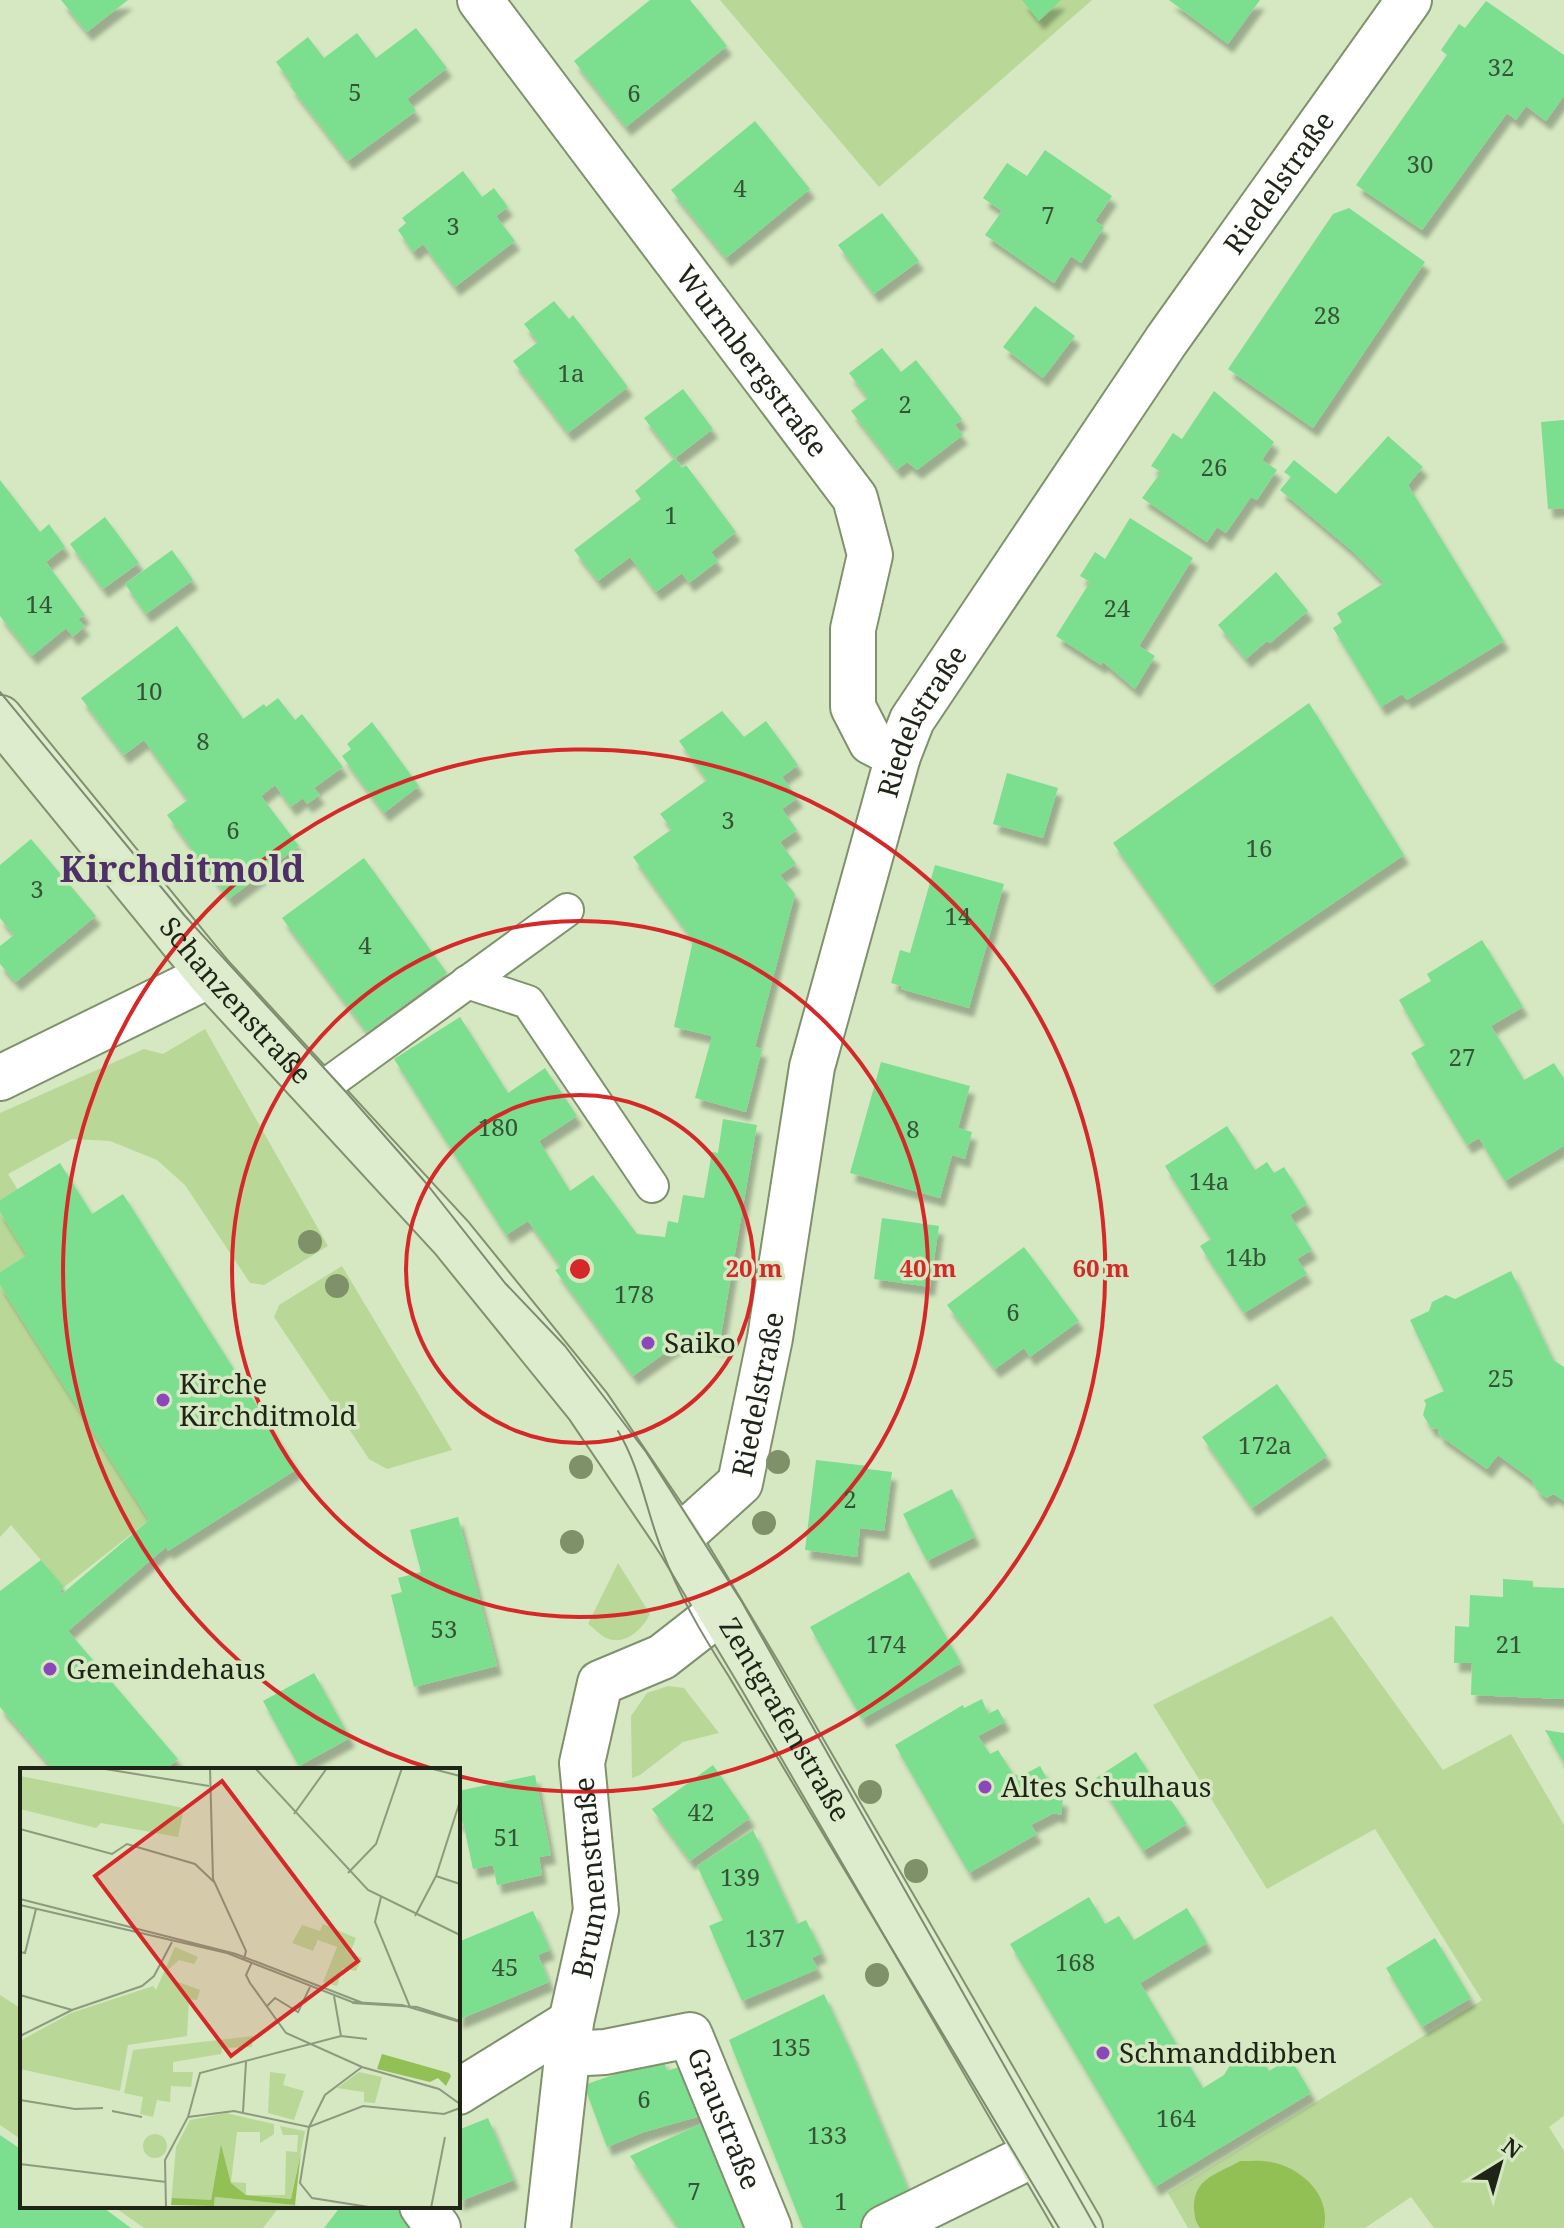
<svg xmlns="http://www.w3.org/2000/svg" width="1564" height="2228" font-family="'Noto Serif',serif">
  <defs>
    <filter id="shadow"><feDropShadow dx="5" dy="9" stdDeviation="2" flood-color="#0004"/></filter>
  </defs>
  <rect width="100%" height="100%" fill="#d5e8c1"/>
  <g fill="#b9d897">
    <path d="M 720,0 L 1092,0 L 879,187 Z"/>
    <path d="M 205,1029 L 328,1246 L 264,1285 L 250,1283 L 185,1185 L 157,1160 L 110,1141 L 72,1139 L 8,1174 L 18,1190 L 0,1200 L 0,1113 L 144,1049 L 163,1054 Z"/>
    <path d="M 0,1212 L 27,1255 L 0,1272 Z"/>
    <path d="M 342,1266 L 452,1450 L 387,1469 L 369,1459 L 274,1317 L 279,1305 Z"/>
    <path d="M 0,1285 L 149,1520 L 64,1587 L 11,1525 L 0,1537 Z"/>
    <path d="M 618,1563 L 650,1614 C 643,1628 627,1645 609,1639 C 602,1637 594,1628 588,1624 Z"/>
    <path d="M 1332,1616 L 1443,1770 L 1511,1734 L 1564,1825 L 1564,2116 L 1549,2127 L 1564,2151 L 1564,2228 L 1434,2228 L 1411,2197 L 1365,2228 L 1188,2228 L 1168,2193 L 1482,2000 L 1375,1829 L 1267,1889 L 1153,1705 Z"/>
    <path d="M 668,1686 L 684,1688 L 719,1733 L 683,1742 L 640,1775 L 632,1778 L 631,1716 L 647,1693 Z"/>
    <path d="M 0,1995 L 22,2009 L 22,2140 L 0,2125 Z"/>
    <path d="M 113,2206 L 280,2206 L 263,2228 L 144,2228 Z"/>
  </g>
  <path fill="#92c055" d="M 1240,2161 C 1250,2161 1261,2160 1271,2162 C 1302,2168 1331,2195 1324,2228 L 1200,2228 C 1195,2221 1195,2217 1194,2209 C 1193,2178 1216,2175 1240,2161 Z"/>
  <g fill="#7cde8f" filter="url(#shadow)">
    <path d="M 61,0 L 128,0 L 87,32 Z"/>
    <path d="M 650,0 L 690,0 L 727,46 L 626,127 L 574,61 Z"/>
    <path d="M 1022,0 L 1061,0 L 1039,21 Z"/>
    <path d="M 1169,0 L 1260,0 L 1228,44 Z"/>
    <path d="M 1486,1 L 1564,55 L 1564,96 L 1546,121 L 1526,106 L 1516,120 L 1507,113 L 1422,230 L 1356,185 L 1447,55 L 1441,50 L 1459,24 L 1465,28 Z"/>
    <path d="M 416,28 L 447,68 L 407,99 L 416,111 L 348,161 L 290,86 L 292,84 L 276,62 L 308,37 L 324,58 L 357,33 L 376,58 Z"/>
    <path d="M 755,121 L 810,189 L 726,258 L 671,190 Z"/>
    <path d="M 1045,150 L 1112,196 L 1095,221 L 1104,227 L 1081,263 L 1071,256 L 1054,283 L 985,235 L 1002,211 L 983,198 L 1007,163 L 1027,176 Z"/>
    <path d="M 463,171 L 482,197 L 494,188 L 508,207 L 496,216 L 515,241 L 455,287 L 423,244 L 413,252 L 398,230 L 406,223 L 402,218 Z"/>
    <path d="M 1349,208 L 1425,262 L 1313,428 L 1228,369 L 1333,214 Z"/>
    <path d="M 882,213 L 919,261 L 874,294 L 838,245 Z"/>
    <path d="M 554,301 L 569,319 L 573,315 L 628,387 L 568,433 L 513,361 L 538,342 L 524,324 Z"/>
    <path d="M 1035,306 L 1075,336 L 1043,378 L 1003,347 Z"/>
    <path d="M 882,348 L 901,372 L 916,360 L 962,419 L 955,425 L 963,435 L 917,470 L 907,462 L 897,470 L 851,411 L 868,398 L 849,373 Z"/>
    <path d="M 683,389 L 713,429 L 675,458 L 644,418 Z"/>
    <path d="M 1214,391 L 1274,442 L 1262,460 L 1277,470 L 1257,500 L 1251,497 L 1226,533 L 1217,527 L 1207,542 L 1142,498 L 1161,472 L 1151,466 L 1173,433 L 1182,439 Z"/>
    <path d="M 1564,420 L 1564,508 L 1548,509 L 1541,422 Z"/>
    <path d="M 1388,436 L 1423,467 L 1408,485 L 1504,641 L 1407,700 L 1402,694 L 1381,707 L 1333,628 L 1342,622 L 1337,613 L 1384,583 L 1351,550 L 1280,490 L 1291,477 L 1284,472 L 1294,460 L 1336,494 Z"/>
    <path d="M 675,458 L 682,468 L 686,465 L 736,532 L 711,552 L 718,561 L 689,583 L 682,573 L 656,592 L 630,557 L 598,581 L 574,550 L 641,499 L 635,491 Z"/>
    <path d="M 0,480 L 40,532 L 49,524 L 65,547 L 46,562 L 85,615 L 78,619 L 85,626 L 73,637 L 66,628 L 32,656 L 0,616 Z"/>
    <path d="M 105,517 L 139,563 L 103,589 L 70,544 Z"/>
    <path d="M 1130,518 L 1193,558 L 1139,646 L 1155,656 L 1135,689 L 1103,662 L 1101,665 L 1056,636 L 1090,582 L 1080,576 L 1095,552 L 1105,559 Z"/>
    <path d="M 172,550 L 193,580 L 146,614 L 125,584 Z"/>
    <path d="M 1276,572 L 1308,611 L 1270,643 L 1267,641 L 1246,659 L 1218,625 Z"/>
    <path d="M 177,626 L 243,719 L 264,704 L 266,707 L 278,698 L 295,720 L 302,714 L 343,767 L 314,788 L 320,795 L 307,804 L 303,798 L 291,807 L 275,785 L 261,796 L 299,846 L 229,899 L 167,815 L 188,800 L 144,740 L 124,755 L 81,698 Z"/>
    <path d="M 1309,703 L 1404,855 L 1213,985 L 1113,843 Z"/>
    <path d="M 722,711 L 744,737 L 766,721 L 798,765 L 782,777 L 798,798 L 782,809 L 797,830 L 780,842 L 796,864 L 780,875 L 795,894 L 755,1047 L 762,1049 L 746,1112 L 695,1098 L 712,1036 L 674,1027 L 694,936 L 691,938 L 633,857 L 672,829 L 660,814 L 707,780 L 679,741 Z"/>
    <path d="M 372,722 L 419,786 L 384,813 L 342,756 L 351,749 L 347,744 Z"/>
    <path d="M 1007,773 L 1058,788 L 1043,838 L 993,824 Z"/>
    <path d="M 31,839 L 96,916 L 16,982 L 0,964 L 0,946 L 14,935 L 0,918 L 0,865 Z"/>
    <path d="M 364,858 L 447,973 L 367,1032 L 282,918 Z"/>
    <path d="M 935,865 L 1004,884 L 969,1008 L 901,989 L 901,986 L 891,983 L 900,950 L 910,953 Z"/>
    <path d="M 1482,940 L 1523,1007 L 1491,1026 L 1524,1080 L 1554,1063 L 1564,1079 L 1564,1146 L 1505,1181 L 1479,1138 L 1467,1145 L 1411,1053 L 1425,1045 L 1399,1000 L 1431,981 L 1427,974 Z"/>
    <path d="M 460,1017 L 508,1093 L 545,1068 L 577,1116 L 539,1141 L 570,1191 L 593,1175 L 637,1234 L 665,1237 L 668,1221 L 678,1223 L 683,1195 L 704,1198 L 712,1152 L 718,1153 L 723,1119 L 757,1125 L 719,1347 L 683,1340 L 633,1376 L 555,1270 L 561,1267 L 528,1221 L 506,1235 L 394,1059 Z"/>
    <path d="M 881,1062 L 970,1086 L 958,1128 L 972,1132 L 965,1159 L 952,1155 L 940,1198 L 850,1173 Z"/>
    <path d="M 1227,1126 L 1255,1170 L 1267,1162 L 1274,1173 L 1284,1167 L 1307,1204 L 1290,1215 L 1312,1250 L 1297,1259 L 1307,1274 L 1244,1313 L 1200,1246 L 1211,1239 L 1165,1166 Z"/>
    <path d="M 60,1163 L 92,1214 L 123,1194 L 297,1469 L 168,1551 L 166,1547 L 68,1631 L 178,1759 L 165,1770 L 54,1770 L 0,1707 L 0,1591 L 41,1560 L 64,1587 L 60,1591 L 62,1594 L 149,1520 L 0,1285 L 0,1272 L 27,1255 L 0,1212 L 0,1200 Z"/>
    <path d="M 882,1218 L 939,1226 L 930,1287 L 874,1279 Z"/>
    <path d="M 1024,1247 L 1079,1321 L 1030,1357 L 1024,1348 L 995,1369 L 947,1305 Z"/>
    <path d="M 1511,1271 L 1553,1360 L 1564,1367 L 1564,1501 L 1554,1494 L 1546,1498 L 1536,1489 L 1532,1480 L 1498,1455 L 1487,1469 L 1439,1435 L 1438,1429 L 1431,1428 L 1423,1415 L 1426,1404 L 1424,1400 L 1444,1391 L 1410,1320 L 1429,1311 L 1432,1302 L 1446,1295 L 1455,1299 Z"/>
    <path d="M 1277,1384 L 1327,1456 L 1252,1508 L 1202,1437 Z"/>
    <path d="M 816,1460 L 868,1466 L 868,1469 L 892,1472 L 884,1531 L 860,1528 L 857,1557 L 805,1550 Z"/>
    <path d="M 952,1489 L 975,1537 L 927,1561 L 903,1514 Z"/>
    <path d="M 458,1517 L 497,1666 L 414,1687 L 391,1595 L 402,1592 L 398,1578 L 421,1572 L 410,1530 Z"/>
    <path d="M 909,1572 L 961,1663 L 862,1719 L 810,1627 Z"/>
    <path d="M 1503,1579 L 1533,1581 L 1533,1587 L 1564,1588 L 1564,1699 L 1471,1695 L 1472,1663 L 1454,1663 L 1455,1626 L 1469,1627 L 1470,1595 L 1503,1597 Z"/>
    <path d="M 314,1673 L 350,1738 L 299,1766 L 263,1701 Z"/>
    <path d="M 982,1699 L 988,1714 L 998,1709 L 1005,1722 L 978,1736 L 990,1754 L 998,1750 L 1013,1774 L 1021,1776 L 1040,1766 L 1057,1797 L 1063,1798 L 1061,1815 L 1054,1813 L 1031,1825 L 1037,1834 L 969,1873 L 895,1745 L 963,1705 L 964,1708 Z"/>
    <path d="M 1545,1730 L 1564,1733 L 1564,1763 Z"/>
    <path d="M 1136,1752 L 1166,1800 L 1169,1797 L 1187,1824 L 1143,1851 L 1096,1778 Z"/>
    <path d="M 713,1765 L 750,1818 L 690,1861 L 652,1809 Z"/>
    <path d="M 535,1775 L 551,1855 L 539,1857 L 542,1875 L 497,1885 L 493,1865 L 473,1869 L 463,1822 L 458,1823 L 458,1791 Z"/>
    <path d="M 753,1830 L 797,1924 L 806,1920 L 822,1953 L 812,1958 L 818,1969 L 742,2001 L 709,1926 L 723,1920 L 697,1866 Z"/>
    <path d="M 1089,1897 L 1105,1924 L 1119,1916 L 1134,1940 L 1187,1908 L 1207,1943 L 1140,1983 L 1203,2088 L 1224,2075 L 1238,2052 L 1255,2049 L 1269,2071 L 1290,2058 L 1311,2093 L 1155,2187 L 1010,1944 Z"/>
    <path d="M 533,1911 L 550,1950 L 538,1955 L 549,1982 L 458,2020 L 458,1942 Z"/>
    <path d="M 1435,1938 L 1471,1998 L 1422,2027 L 1386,1968 Z"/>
    <path d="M 824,1994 L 853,2057 L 916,2209 L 866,2228 L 803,2228 L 729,2040 Z"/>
    <path d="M 663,2058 L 667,2071 L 688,2064 L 704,2115 L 644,2132 L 607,2147 L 584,2085 Z"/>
    <path d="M 488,2118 L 514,2180 L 458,2202 L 458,2130 Z"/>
    <path d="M 703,2123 L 751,2228 L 678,2228 L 630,2156 Z"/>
    <path d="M 0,2135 L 22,2150 L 22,2206 L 101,2206 L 131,2228 L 0,2228 Z"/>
    <path d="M 341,2206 L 394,2206 L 412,2228 L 324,2228 Z"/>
  </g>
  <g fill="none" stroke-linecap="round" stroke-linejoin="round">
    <defs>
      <g id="lane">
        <path d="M 467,982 L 528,1002 L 652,1186"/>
        <path d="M 318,1091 L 567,910"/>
      </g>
      <g id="street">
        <path id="s1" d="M 480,0 L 855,498 L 870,555 L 853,629 L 853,707 L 871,742 L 898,756"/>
        <path d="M 0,1078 L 210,975"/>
        <path id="s2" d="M 678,1539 L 740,1483 L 770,1338 L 812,1067 L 898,756 L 912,720 L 1166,341 L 1409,0"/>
        <path id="s3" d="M 568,2054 L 605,2052 L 690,2035 L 769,2228"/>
        <path d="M 458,2092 L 571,2022"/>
        <path d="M 422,2206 L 438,2228"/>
        <path id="s4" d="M 548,2228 L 571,2022 L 596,1910 L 582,1763 L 600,1683 L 662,1657 L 721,1611"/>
        <path d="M 884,2228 L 1035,2154"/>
      </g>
      <g id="secondary">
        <path id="s5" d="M 0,718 L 210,975 L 452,1238 L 588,1406 L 678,1539 L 762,1679 L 1080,2228"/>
      </g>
    </defs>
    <use href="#lane" stroke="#7f916d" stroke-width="36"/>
    <use href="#street" stroke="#7f916d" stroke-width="48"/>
    <use href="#secondary" stroke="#7f916d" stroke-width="48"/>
    <use href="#lane" stroke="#fff" stroke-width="32"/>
    <use href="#street" stroke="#fff" stroke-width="44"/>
    <use href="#secondary" stroke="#deecce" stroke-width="44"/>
    <g stroke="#7e8b70" stroke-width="2">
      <path d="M 0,692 L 185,916 L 346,1092 L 426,1183 L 505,1283 L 565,1346 L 646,1452 L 742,1602 L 1096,2228"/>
      <path d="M 618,1431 C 640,1467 646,1510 661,1548 C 679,1595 701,1633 728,1675 L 1059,2228"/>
    </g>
  </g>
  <g fill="#7e9168">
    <circle cx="310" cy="1242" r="12"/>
    <circle cx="337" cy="1286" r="12"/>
    <circle cx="778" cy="1462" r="12"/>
    <circle cx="581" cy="1467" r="12"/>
    <circle cx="764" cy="1523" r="12"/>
    <circle cx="572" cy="1542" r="12"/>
    <circle cx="870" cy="1792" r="12"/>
    <circle cx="916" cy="1871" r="12"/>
    <circle cx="877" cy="1975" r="12"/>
  </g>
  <g fill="none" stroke="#d62828" stroke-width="4">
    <circle cx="580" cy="1269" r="174"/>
    <circle cx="580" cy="1269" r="348"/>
    <path d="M436 1770A521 521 0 1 1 458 1776"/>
  </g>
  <g fill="#8c47bb" stroke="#d5e8c1" stroke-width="3">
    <circle cx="648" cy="1343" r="8"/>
    <circle cx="163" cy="1400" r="8"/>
    <circle cx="50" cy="1669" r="8"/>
    <circle cx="985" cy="1787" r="8"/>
    <circle cx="1103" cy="2053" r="8"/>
  </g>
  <g text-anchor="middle" stroke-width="7" stroke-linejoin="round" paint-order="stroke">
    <g font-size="24" fill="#365335">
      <text x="1501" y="76">32</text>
      <text x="355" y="101">5</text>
      <text x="634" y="102">6</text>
      <text x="1420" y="173">30</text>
      <text x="740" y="197">4</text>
      <text x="1048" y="224">7</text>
      <text x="453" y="235">3</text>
      <text x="1327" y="324">28</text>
      <text x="571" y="382">1a</text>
      <text x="905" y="413">2</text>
      <text x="1214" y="476">26</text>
      <text x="671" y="524">1</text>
      <text x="39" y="613">14</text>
      <text x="1117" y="617">24</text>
      <text x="149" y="700">10</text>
      <text x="203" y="750">8</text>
      <text x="728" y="829">3</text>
      <text x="233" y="839">6</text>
      <text x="1259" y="857">16</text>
      <text x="37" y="898">3</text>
      <text x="958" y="925">14</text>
      <text x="365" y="954">4</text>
      <text x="1462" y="1066">27</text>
      <text x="498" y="1136">180</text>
      <text x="913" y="1138">8</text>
      <text x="1209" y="1190">14a</text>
      <text x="1246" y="1266">14b</text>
      <text x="634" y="1303">178</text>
      <text x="1013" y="1321">6</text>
      <text x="1501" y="1387">25</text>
      <text x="1265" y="1454">172a</text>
      <text x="850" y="1508">2</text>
      <text x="444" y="1638">53</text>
      <text x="886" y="1653">174</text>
      <text x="1509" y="1653">21</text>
      <text x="701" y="1821">42</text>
      <text x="507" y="1846">51</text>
      <text x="740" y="1886">139</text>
      <text x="765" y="1947">137</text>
      <text x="1075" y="1971">168</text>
      <text x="505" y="1976">45</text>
      <text x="791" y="2056">135</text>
      <text x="644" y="2108">6</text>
      <text x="1176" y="2127">164</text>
      <text x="827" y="2144">133</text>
      <text x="694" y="2200">7</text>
      <text x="841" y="2210">1</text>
    </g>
    <g font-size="28" fill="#1e2517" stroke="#d5e8c1">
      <text dy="10" stroke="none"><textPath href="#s2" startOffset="1518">Riedelstraße</textPath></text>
      <text dy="10" stroke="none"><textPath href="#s1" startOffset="452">Wurmbergstraße</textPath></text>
      <text dy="10" stroke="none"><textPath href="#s2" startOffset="870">Riedelstraße</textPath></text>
      <text dy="10" stroke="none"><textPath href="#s5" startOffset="368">Schanzenstraße</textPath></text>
      <text dy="10" stroke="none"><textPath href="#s2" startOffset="174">Riedelstraße</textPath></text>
      <text dy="10" stroke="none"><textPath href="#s5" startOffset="1276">Zentgrafenstraße</textPath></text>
      <text dy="10" stroke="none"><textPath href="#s4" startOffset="354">Brunnenstraße</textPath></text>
      <text dy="10" stroke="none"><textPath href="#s3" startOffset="214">Graustraße</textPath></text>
    </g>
    <g font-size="28" fill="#1e2517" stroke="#d5e8c1" text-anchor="start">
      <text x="664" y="1353">Saiko</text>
      <text x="179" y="1394">Kirche<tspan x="179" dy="32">Kirchditmold</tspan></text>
      <text x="66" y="1679">Gemeindehaus</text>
      <text x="1001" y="1797">Altes Schulhaus</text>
      <text x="1119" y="2063">Schmanddibben</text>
    </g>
    <g font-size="36" font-weight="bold" fill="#4f2f68" stroke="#d5e8c1">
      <text x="182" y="882">Kirchditmold</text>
    </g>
  </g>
  <g transform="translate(20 1768)">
    <rect width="440" height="440" fill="#d5e8c1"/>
    <path d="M 0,8 L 164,40 L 158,69 L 81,55 L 76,60 L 0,41 ZM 303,156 L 336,170 L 330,185 L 342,190 L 336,203 L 323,200 L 317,218 L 303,214 L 317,179 L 298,172 L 293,183 L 272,175 L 282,157 L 300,163 ZM 155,179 L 178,189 L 174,196 L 159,192 L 148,202 L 153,212 L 180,222 L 177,232 L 169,231 L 167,268 L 108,277 L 100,323 L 0,301 L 0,273 L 51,245 L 133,218 L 136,222 ZM 233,268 L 232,279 L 202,280 L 201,286 L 153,294 L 153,304 L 173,304 L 171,319 L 151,318 L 150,334 L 137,332 L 133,349 L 120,346 L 123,329 L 104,325 L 113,282 ZM 250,304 L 266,306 L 263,317 L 284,323 L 274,352 L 248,345 ZM 339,304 L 362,309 L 355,335 L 344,334 L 344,324 L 317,320 ZM 206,345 L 254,356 L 254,366 L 240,375 L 240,364 L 217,364 L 211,414 L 226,415 L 226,427 L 265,427 L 266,383 L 277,384 L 278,367 L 263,367 L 260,358 L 285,363 L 271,431 L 226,427 L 211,415 L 201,376 L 191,432 L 152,432 L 151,437 L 156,379 L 170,352 ZM123 378a12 12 0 1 1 24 0a12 12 0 1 1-24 0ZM 195,429 L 275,437 L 285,440 L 194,440 Z" fill="#b9d897"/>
    <path d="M 362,286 L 429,305 L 431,308 L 426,318 L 418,310 L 410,314 L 357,301 ZM 201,376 L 211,415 L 226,427 L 271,431 L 281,384 L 275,437 L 195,429 L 194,438 L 151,437 L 152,430 L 191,432 Z" fill="#92c055"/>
    <path fill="none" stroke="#8c9a7d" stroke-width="2" d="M 79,0 L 189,18M 190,0 L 193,111 L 226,183 L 224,191M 235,0 L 348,122 L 440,167M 409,0 L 440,8M 274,46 L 307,0M 0,61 L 92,86 L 107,76 L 175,96 L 194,114M 328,105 L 356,76 L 382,0M 416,108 L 440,116M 361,129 L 355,154 L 390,239M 0,131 L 216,186 L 343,235M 0,137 L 207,185 L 332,234 L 382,237 L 440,254M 395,148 L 416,108 L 440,33M 0,184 L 5,185 L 16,141M 232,194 L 226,207 L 230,215 L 266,265 L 342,299 L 419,321 L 440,336M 0,227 L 52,242M 314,228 L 321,268M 332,235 L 397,239 L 440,253M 246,239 L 255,230 L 278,244 L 290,219M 0,268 L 52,242 L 122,218 L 134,208 L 152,174M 342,299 L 305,327 L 289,359 L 280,415 L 292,430 L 355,440M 0,332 L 55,341 L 83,340M 92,343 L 122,349M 223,344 L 226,294M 168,349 L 214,343 L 289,359 L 343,338 L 424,346 L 440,340M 0,396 L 146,414M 146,440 L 145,392 L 168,349 L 180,305 L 321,268 L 347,271M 411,440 L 425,369"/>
    <path fill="#d62828" fill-opacity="0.15" stroke="#d62828" stroke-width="4" d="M 202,13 L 338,193 L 211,288 L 75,108 Z"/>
    <rect width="440" height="440" fill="none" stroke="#1e2517" stroke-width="4"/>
  </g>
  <circle cx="580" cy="1269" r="12" fill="#d62828" stroke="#d5e8c1" stroke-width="4"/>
  <g font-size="24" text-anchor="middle" font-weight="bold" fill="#d62828" stroke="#d5e8c1" stroke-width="7" stroke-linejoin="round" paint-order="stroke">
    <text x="754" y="1277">20 m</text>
    <text x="928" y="1277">40 m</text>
    <text x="1101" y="1277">60 m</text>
  </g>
  <g transform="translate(1500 2164) rotate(37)" stroke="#d5e8c1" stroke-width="6" paint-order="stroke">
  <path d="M0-6L14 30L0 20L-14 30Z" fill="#1e2517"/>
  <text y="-12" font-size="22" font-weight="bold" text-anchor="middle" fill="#1e2517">N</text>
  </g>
</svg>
